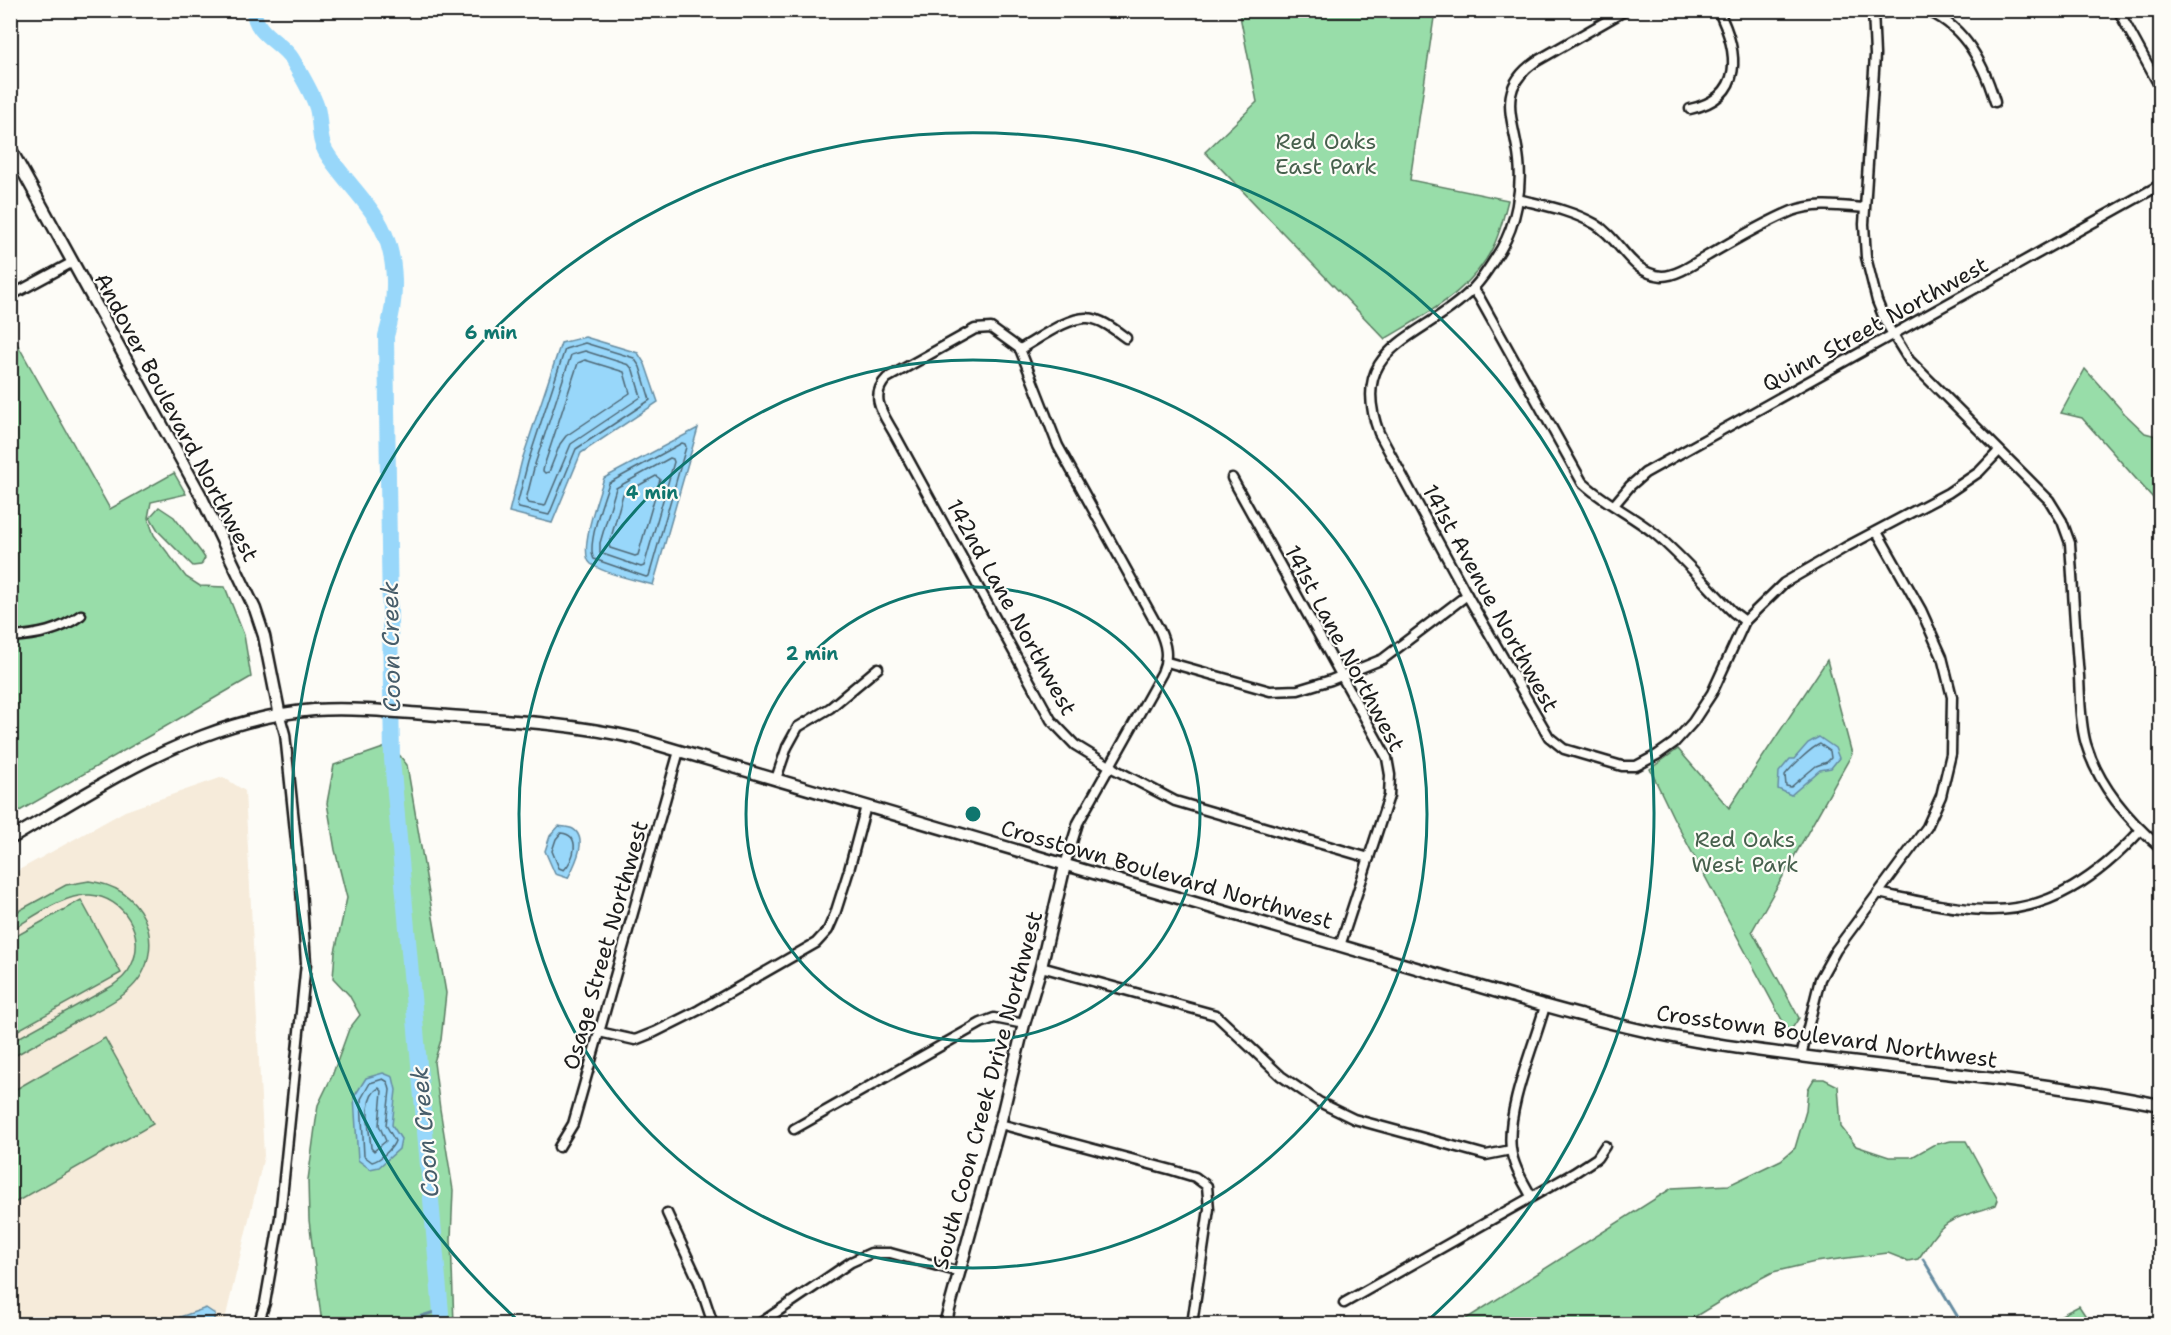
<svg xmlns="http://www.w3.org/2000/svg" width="2171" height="1335" font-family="'Shantell Sans',sans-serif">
  <rect width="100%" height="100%" fill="#fdfcf7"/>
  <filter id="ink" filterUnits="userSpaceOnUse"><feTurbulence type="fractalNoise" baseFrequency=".0167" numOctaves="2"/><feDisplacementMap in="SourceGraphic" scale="12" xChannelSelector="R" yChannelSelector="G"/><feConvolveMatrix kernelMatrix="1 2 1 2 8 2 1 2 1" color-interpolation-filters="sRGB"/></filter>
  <g filter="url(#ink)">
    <path fill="#f6ebda" d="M 223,777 L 245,791 L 264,1156 L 224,1324 L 11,1324 L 10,875 L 125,811 Z"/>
    <g fill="#98dda9" stroke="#5a7c62" stroke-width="1.5">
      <path d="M 1239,11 L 1435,11 L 1410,180 L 1508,200 C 1505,212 1502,224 1498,235 C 1480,287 1428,313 1385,339 L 1205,152 L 1257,102 Z"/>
      <path d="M 10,331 L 110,509 L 174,473 L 186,494 L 151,502 L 148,518 L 154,535 L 186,577 L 200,586 L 225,587 L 244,635 L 251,677 L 11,816 Z"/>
      <path d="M 2085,369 L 2125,414 L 2145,433 L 2160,437 L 2160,515 L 2153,498 L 2082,418 L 2061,413 Z"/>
      <path d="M 159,507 L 174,517 L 201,552 L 205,558 L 201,565 L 193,566 L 159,532 L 150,517 Z"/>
      <path d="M 1827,660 L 1852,754 L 1752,931 L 1799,1018 L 1789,1033 L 1673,817 L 1650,769 L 1678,749 L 1729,808 Z"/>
      <path d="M 392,745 L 407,765 L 446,993 L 441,1040 L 434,1062 L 440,1109 L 453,1190 L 451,1239 L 454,1324 L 322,1324 L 309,1220 L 308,1180 L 318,1105 L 332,1076 L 349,1029 L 360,1015 L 349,995 L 333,978 L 335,952 L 347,898 L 335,850 L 327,803 L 334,765 Z"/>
      <path d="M 89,881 C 113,884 133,895 144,918 C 149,929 151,941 149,953 C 144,992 105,1006 75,1022 C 53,1034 32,1046 11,1058 L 11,1042 L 112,986 C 120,980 127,975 131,966 C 147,935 124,897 90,895 C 65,893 32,918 11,930 L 11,915 L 66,885 Z"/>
      <path d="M 81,900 L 121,973 L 11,1034 L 11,939 Z"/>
      <path d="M 105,1038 L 153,1124 L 11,1205 L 11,1092 Z"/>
      <path d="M 1814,1079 L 1824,1079 L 1838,1086 L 1841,1127 L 1856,1146 L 1889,1157 L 1912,1157 L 1933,1145 L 1951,1141 L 1966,1141 L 1998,1200 L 1996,1205 C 1974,1214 1949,1215 1934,1236 C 1928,1243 1924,1252 1918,1259 L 1908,1261 L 1888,1253 L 1815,1262 L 1773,1272 L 1742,1288 L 1683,1324 L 1458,1324 L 1672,1188 L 1729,1185 L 1781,1160 L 1795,1148 L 1806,1111 L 1808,1089 Z"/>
      <path d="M 2079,1306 L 2091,1324 L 2044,1324 Z"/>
    </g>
    <g fill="#98d7fa" stroke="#668ca1" stroke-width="1.5">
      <path d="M 585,337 L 638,353 L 645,364 L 658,402 L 581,453 L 552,523 L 509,512 L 522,460 L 561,343 Z"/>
      <path d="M 698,428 L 653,585 C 636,580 605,574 591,564 C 577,554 599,494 604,478 Z"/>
      <path d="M 1819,737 L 1835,748 L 1839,758 L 1831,768 L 1820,770 L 1791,795 L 1778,789 L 1779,772 L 1790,759 L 1794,759 L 1808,743 Z"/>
      <path d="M 559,826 C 563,827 569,827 573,829 C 589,839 574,866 568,878 L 555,874 L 545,851 L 550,836 Z"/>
      <path d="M 383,1073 L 393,1077 L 396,1090 L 392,1125 L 401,1139 L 399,1149 L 379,1167 L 370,1169 L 358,1160 L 354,1097 L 366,1078 Z"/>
      <path d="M 206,1308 L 215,1314 L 213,1324 L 170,1324 L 180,1317 Z"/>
    </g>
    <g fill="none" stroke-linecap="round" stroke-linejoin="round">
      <g stroke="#4e6775" stroke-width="1.5">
        <path d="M 585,343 L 634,358 L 640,367 L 650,400 L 576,449 L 549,515 L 519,508 L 517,505 L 528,462 L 565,349 Z"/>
        <path d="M 585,351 L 629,365 L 633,370 L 641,397 L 571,444 L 545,506 L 528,503 L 526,500 L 535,464 L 571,355 Z"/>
        <path d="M 585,360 L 624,372 L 630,393 L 566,436 L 560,444 L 549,472 L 545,473 L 543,471 L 544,466 L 578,363 Z"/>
        <path d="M 682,443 L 685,444 L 686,447 L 649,576 L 646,577 L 594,559 C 586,546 604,498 609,483 Z"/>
        <path d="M 670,458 L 673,459 L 674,462 L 644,566 L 641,567 L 600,553 L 600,543 L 616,488 Z"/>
        <path d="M 656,476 L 660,479 L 638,555 L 635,556 L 610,548 L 609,545 L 623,494 Z"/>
        <path d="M 1820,744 L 1830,751 L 1831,758 L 1827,762 L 1816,766 L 1791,787 L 1786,786 L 1785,775 C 1790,768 1812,747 1820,744 Z"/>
        <path d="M 561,833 C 582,835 574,860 564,870 L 559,868 L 552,851 L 556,839 Z"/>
        <path d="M 383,1079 L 388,1082 L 390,1090 L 386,1125 L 395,1141 C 393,1148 379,1161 372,1162 L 364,1156 L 361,1099 L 370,1083 Z"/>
        <path d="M 379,1088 L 382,1091 L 379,1125 L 386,1141 L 374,1151 L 371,1148 C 370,1132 361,1097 379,1088 Z"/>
      </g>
      <g stroke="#668ca1" stroke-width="3">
        <path d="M 1923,1259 L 1962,1324"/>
        <path d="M 396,1324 L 441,1310"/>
      </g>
      <path stroke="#98d7fa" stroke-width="16" d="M 254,10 C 254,34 282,42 292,59 C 300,73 313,94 317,108 C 321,123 318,139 326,152 C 341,177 368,201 381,226 C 398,259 397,301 386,336 L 392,759 L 442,1324"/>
      <defs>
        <g id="minor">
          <path d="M 1626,10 L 1535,62 C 1494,90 1515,121 1519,161 C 1522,189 1516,224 1501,249 C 1490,267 1479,285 1462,299 C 1413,341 1348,350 1379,433 L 1467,595 L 1549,737 L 1564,749 L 1622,766 L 1636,766 L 1657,755 L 1674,743 L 1693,722 L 1712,693 L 1745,621 L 1784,583 L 1846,547 L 1948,493 L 1979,472 L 1999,451"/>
          <path d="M 1873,10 L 1875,55 L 1864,224 L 1866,257 L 1877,301 L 1886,323 L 1909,360 L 2049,500 L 2062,521 L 2070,543 C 2073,588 2075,632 2079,676 C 2080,698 2080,723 2086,744 C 2098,785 2129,821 2160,847"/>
          <path d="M 1925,10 C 1964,25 1984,64 1995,102"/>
          <path d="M 2118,10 L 2160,87"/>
          <path d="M 1874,14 L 1898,10"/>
          <path d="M 1690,109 C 1745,97 1739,52 1718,10"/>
          <path d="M 1518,199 C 1546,206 1570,210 1595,224 C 1621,239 1630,274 1662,276 C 1677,276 1695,263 1707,256 C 1735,240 1763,223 1792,211 C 1816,202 1840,206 1864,208"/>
          <path d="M 1473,289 L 1479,297 L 1582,482 C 1603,502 1630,514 1654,533 C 1682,556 1707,586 1733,612 L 1745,621"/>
          <path d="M 10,296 L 73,262"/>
          <path d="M 1020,349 L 991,328 L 975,329 L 887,378 C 868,397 884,415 895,435 L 1051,720 L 1075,745 L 1116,770 L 1175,801 L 1369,858"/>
          <path d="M 1020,349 L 1058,446 L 1159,629 C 1166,644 1169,657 1162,673 L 1078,823 L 1065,865"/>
          <path d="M 1020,349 C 1037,340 1069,316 1088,318 C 1102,319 1115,330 1126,338"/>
          <path d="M 1232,478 L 1387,758 L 1390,775 L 1389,796 L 1340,946"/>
          <path d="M 1614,505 L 1630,486 L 1645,473 L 2160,185"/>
          <path d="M 10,637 C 38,635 59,631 81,615"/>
          <path d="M 1167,662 L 1270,691 L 1298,690 L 1331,680 L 1383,659 L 1467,595"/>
          <path d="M 776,779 L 787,747 L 798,727 L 830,708 L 878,668"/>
          <path d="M 1878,893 C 1913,900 1950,909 1987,910 C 2050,912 2100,875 2141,830"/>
          <path d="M 1041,967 L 1216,1015 L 1281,1076 L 1319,1102 L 1354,1119 L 1486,1155 L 1511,1150"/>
          <path d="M 599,1032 L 635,1040 L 655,1032 L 699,1010 L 816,943 L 828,930 L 835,914 L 849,870 L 866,806"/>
          <path d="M 1801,1056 L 1820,979 L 1836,950 L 1927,827 L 1941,796 L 1951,754 L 1952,697 L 1942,657 L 1921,610 L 1877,532"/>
          <path d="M 1000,1124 L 1172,1170 L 1195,1177 L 1207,1186 L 1209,1209 L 1192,1324"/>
          <path d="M 794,1129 L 981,1023 L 994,1018 L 1024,1024"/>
          <path d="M 559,1147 L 573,1124 L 679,751"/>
          <path d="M 1531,1196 C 1523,1181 1513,1166 1511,1149 C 1506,1109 1534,1046 1545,1006"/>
          <path d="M 667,1213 L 699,1282 L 713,1324"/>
          <path d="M 1344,1303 L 1574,1173 L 1597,1158 L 1605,1146"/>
          <path d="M 258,1324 L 265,1303 L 280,1217 L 306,963 L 301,889 L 285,734 L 280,716"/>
          <path d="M 759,1324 L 851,1262 L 871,1253 L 890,1253 L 960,1272"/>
        </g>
        <g id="tertiary">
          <path d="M 10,148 L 200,494 L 255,609 L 264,636 L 280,716"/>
          <path d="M 10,839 C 73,802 135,761 203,736 C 237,723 277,713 314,710 C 363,707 414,714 463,717 C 521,721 578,725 635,738 L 1518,998 C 1577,1015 1636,1031 1696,1041 C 1850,1067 2007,1074 2160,1105"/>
          <path d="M 945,1324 L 1000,1124 L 1024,1024 L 1041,967 L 1065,865"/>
        </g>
      </defs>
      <use href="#minor" stroke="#1c1c1c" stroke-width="13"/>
      <use href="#tertiary" stroke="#1c1c1c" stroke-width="15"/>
      <use href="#minor" stroke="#fdfcf7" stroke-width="8"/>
      <use href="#tertiary" stroke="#fdfcf7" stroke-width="10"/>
    </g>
  </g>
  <g fill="none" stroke="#0f766e" stroke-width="3">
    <circle cx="973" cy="814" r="227"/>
    <circle cx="973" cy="814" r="454"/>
    <path d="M522 1324A681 681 0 1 1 1424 1324"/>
  </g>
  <g text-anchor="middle" stroke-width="4.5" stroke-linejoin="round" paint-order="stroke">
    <g font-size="22" fill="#47604d" stroke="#fdfcf7">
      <text x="1326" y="149">Red Oaks<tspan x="1326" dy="25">East Park</tspan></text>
      <text x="1745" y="847">Red Oaks<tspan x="1745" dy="25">West Park</tspan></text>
    </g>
    <g font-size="22" fill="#1c1c1c" stroke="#fdfcf7">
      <text transform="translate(1875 324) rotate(-29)" y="8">Quinn Street Northwest</text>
      <text transform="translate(177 417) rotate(62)" y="8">Andover Boulevard Northwest</text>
      <text transform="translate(1491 598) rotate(61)" y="8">141st Avenue Northwest</text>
      <text transform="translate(1012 607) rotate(61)" y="8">142nd Lane Northwest</text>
      <text transform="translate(1345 648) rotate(62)" y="8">141st Lane Northwest</text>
      <text transform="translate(1167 874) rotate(16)" y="8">Crosstown Boulevard Northwest</text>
      <text transform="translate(605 945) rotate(-74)" y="8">Osage Street Northwest</text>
      <text transform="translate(1827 1036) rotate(8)" y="8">Crosstown Boulevard Northwest</text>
      <text transform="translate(987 1090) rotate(-75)" y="8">South Coon Creek Drive Northwest</text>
    </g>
    <g font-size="24" font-style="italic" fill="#475d6a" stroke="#fdfcf7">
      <text transform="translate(391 647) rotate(-91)" y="8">Coon Creek</text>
      <text transform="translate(425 1132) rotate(-95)" y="8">Coon Creek</text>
    </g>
  </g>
  <circle cx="973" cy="814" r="9" fill="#0f766e" stroke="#fdfcf7" stroke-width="3"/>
  <g font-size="18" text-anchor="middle" font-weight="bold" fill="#0f766e" stroke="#fdfcf7" stroke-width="4.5" stroke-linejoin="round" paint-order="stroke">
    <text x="491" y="339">6 min</text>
    <text x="652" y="499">4 min</text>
    <text x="812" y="660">2 min</text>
  </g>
  <rect width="2171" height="1335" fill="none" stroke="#fdfcf7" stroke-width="36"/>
  <rect x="18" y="18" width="2135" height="1299" fill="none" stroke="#1c1c1c" stroke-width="2" filter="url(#ink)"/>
</svg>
